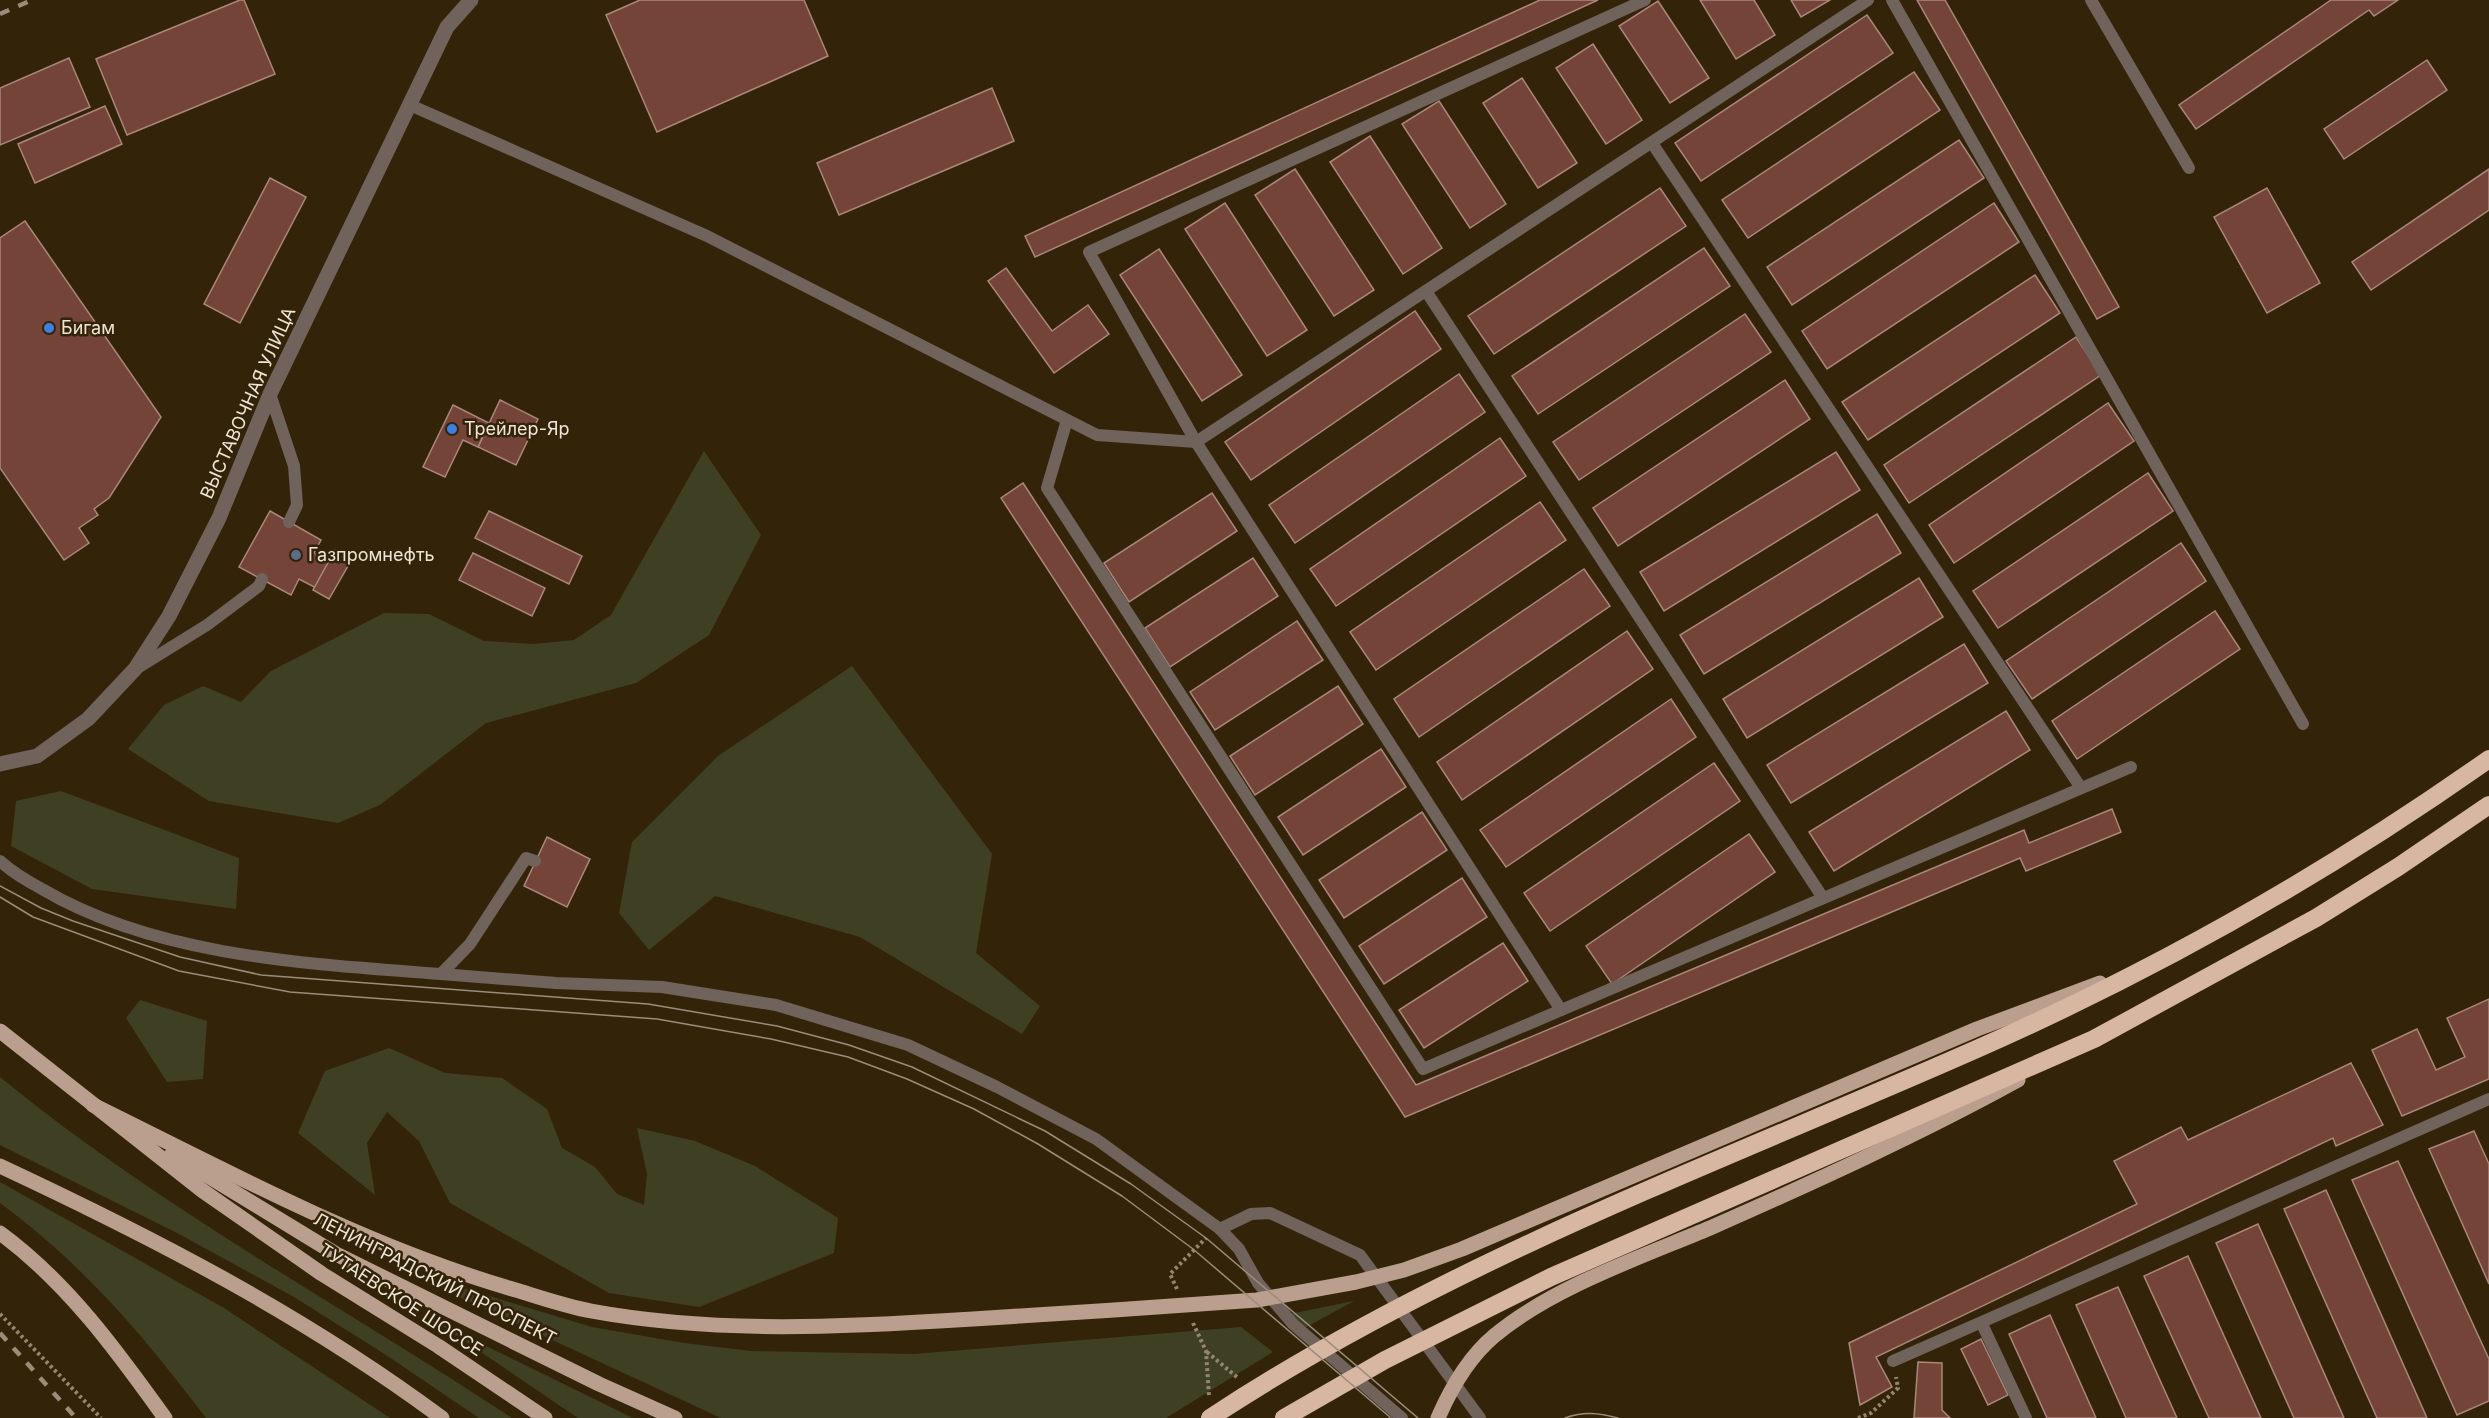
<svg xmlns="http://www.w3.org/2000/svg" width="2489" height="1418" font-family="Inter,sans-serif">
  <rect width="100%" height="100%" fill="#332409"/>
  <g fill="#3f4023">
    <path d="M 704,451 L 761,535 L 709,635 L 636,683 L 486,723 L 380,805 L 338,823 L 209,801 L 128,749 L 164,705 L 203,686 L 241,702 L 271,671 L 384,613 L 429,614 L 484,641 L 534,644 L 574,640 L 611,615 Z"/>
    <path d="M 852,666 L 992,854 L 976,953 L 1040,1006 L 1022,1034 L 860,937 L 715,896 L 649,950 L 619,913 L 632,842 L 718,756 Z"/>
    <path d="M 61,791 L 239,858 L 236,909 L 92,889 L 11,846 L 16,801 Z"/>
    <path d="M 140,1000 L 207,1021 L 203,1079 L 167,1082 L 126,1018 Z"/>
    <path d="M 389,1048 L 445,1073 L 502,1078 L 547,1109 L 562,1148 L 595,1167 L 617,1194 L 644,1205 L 647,1174 L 637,1128 L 695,1141 L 755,1166 L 838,1218 L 834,1253 L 699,1307 L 609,1293 L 450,1203 L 419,1141 L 387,1112 L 367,1143 L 375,1195 L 298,1133 L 325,1071 Z"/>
    <path d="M 0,1077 C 158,1207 341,1305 512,1418 L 479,1418 L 386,1355 L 294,1297 L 179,1234 L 0,1145 Z"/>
    <path d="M 0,1182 L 224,1308 L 390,1418 L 206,1418 C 143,1335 84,1265 0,1203 Z"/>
    <path d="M 443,1282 L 592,1327 L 684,1343 L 751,1351 L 914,1354 L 1241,1327 L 1273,1352 L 1166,1418 L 721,1418 L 457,1296 Z"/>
    <path d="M 1354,1301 L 1297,1332 L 1280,1316 Z"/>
    <path d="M 435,1321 L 633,1418 L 578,1418 Z"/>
  </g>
  <g fill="#744439" stroke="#aa867d" stroke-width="1.5">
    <path d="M 240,0 L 244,0 L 275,74 L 127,135 L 96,59 Z"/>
    <path d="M 640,0 L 804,0 L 828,56 L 657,132 L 606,15 Z"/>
    <path d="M 1540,0 L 1598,0 L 1035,257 L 1025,236 Z"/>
    <path d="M 1700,0 L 1754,0 L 1775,35 L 1736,59 Z"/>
    <path d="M 1791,0 L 1830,0 L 1801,17 Z"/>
    <path d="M 1917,0 L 1945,0 L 2119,307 L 2097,319 Z"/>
    <path d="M 2331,0 L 2398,0 L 2374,16 L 2369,10 L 2196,129 L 2179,105 Z"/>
    <path d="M 1658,1 L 1709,78 L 1670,103 L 1619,26 Z"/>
    <path d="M 1867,15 L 1893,53 L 1701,181 L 1675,143 Z"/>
    <path d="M 1593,44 L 1642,120 L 1606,144 L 1556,68 Z"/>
    <path d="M 69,58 L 90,107 L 0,145 L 0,88 Z"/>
    <path d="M 2427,60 L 2447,90 L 2344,159 L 2324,129 Z"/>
    <path d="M 1914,72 L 1940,110 L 1748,238 L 1722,200 Z"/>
    <path d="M 1522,78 L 1577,163 L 1538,188 L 1483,103 Z"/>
    <path d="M 992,88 L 1014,141 L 839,215 L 817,163 Z"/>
    <path d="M 1439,101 L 1506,204 L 1470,228 L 1402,124 Z"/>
    <path d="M 105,106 L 122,144 L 35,183 L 18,144 Z"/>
    <path d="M 1370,136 L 1442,248 L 1403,274 L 1330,162 Z"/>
    <path d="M 1959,140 L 1984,178 L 1792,305 L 1767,267 Z"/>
    <path d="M 1295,169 L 1374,290 L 1334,316 L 1255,195 Z"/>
    <path d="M 2489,169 L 2489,210 L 2371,290 L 2352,262 Z"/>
    <path d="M 270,178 L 306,197 L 240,323 L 204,304 Z"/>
    <path d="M 1660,188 L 1686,226 L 1494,354 L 1468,316 Z"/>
    <path d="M 2267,188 L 2320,283 L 2267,313 L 2214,217 Z"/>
    <path d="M 1225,203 L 1307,330 L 1267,356 L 1185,229 Z"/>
    <path d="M 1994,203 L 2019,242 L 1827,369 L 1802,331 Z"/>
    <path d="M 25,221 L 161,417 L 109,498 L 94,509 L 98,515 L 79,528 L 89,543 L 64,560 L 0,468 L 0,238 Z"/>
    <path d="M 1704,248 L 1730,286 L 1538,414 L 1512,376 Z"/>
    <path d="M 1159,249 L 1242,375 L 1202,401 L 1120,275 Z"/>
    <path d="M 1006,268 L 1052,331 L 1088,305 L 1109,334 L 1054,373 L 988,281 Z"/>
    <path d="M 2035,275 L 2060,313 L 1868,440 L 1842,402 Z"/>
    <path d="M 1415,311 L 1441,349 L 1251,480 L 1225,442 Z"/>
    <path d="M 1745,314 L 1771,352 L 1579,480 L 1553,442 Z"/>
    <path d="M 2076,337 L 2101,375 L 1909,503 L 1884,465 Z"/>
    <path d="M 1459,374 L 1485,412 L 1295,543 L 1269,505 Z"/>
    <path d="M 1785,380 L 1810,419 L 1618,546 L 1593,508 Z"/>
    <path d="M 500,400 L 538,419 L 516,465 L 478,447 Z"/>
    <path d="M 2108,403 L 2134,441 L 1954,563 L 1929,525 Z"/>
    <path d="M 453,405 L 489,423 L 478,447 L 463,440 L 445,477 L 423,467 Z"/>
    <path d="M 1500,438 L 1526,476 L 1336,606 L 1310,569 Z"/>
    <path d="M 1836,452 L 1860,490 L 1664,611 L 1640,572 Z"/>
    <path d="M 2148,473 L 2173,511 L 1998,628 L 1973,591 Z"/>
    <path d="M 1023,483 L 1416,1085 L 2024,830 L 2029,843 L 2112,809 L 2121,832 L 2026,871 L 2020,858 L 1405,1117 L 1001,498 Z"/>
    <path d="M 1212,493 L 1237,531 L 1129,602 L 1104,563 Z"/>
    <path d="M 1540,502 L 1566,540 L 1376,670 L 1350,632 Z"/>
    <path d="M 270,511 L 321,540 L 314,553 L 335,564 L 320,590 L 299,579 L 291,595 L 239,567 Z"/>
    <path d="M 489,511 L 582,556 L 569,584 L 475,538 Z"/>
    <path d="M 1877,514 L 1901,553 L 1704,674 L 1680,635 Z"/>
    <path d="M 2181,543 L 2206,581 L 2032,699 L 2006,661 Z"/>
    <path d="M 335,550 L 352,559 L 329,599 L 313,590 Z"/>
    <path d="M 473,553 L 545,588 L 532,616 L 459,580 Z"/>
    <path d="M 1253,558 L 1278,596 L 1170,667 L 1145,628 Z"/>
    <path d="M 1584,569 L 1610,606 L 1419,737 L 1394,699 Z"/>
    <path d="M 1919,578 L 1943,617 L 1747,738 L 1723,699 Z"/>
    <path d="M 2215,611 L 2240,649 L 2077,759 L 2052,721 Z"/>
    <path d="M 1297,621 L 1323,660 L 1215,730 L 1190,692 Z"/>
    <path d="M 1627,631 L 1653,669 L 1462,800 L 1437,762 Z"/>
    <path d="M 1964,644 L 1988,683 L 1791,803 L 1767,765 Z"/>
    <path d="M 1338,686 L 1363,724 L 1255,795 L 1230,756 Z"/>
    <path d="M 1671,699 L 1696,737 L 1506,867 L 1480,830 Z"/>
    <path d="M 2006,711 L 2030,750 L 1834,871 L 1809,832 Z"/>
    <path d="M 1381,749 L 1406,787 L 1303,855 L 1278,817 Z"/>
    <path d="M 1714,763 L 1740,801 L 1550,931 L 1524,893 Z"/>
    <path d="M 1422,812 L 1447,850 L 1344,918 L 1319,880 Z"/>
    <path d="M 1749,834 L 1775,872 L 1612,984 L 1586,946 Z"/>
    <path d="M 547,837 L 590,859 L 567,907 L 524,886 Z"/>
    <path d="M 1462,878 L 1487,917 L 1384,984 L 1359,946 Z"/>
    <path d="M 1503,943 L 1528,981 L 1424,1048 L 1399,1010 Z"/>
    <path d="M 2489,999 L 2489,1079 L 2402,1116 L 2372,1050 L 2417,1029 L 2436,1070 L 2465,1057 L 2447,1018 Z"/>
    <path d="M 2351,1063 L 2383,1125 L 2336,1146 L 2333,1138 L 1876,1357 L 1892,1387 L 1860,1405 L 1849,1343 L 2137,1204 L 2114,1161 L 2181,1127 L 2188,1140 Z"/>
    <path d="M 2474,1131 L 2489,1164 L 2489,1284 L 2429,1149 Z"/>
    <path d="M 2398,1161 L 2489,1359 L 2489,1401 L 2457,1415 L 2352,1180 Z"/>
    <path d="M 2326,1190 L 2427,1418 L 2377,1418 L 2284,1209 Z"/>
    <path d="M 2258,1224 L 2344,1418 L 2294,1418 L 2216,1243 Z"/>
    <path d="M 2188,1256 L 2261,1418 L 2209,1418 L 2144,1276 Z"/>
    <path d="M 2118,1287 L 2177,1418 L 2126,1418 L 2076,1305 Z"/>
    <path d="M 2050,1315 L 2096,1418 L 2047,1418 L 2009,1334 Z"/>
    <path d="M 1981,1339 L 2008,1395 L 1988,1405 L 1961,1349 Z"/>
    <path d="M 1918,1362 L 1942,1363 L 1942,1410 L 1950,1418 L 1914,1418 Z"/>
  </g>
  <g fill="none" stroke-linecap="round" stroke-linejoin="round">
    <g stroke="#938671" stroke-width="4" stroke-dasharray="3 3" stroke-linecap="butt">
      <path d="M 1177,1289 L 1170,1274 L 1206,1238"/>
      <path d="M 0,1314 L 101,1418"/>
      <path d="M 1193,1323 L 1206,1351 L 1209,1396"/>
      <path d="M 1207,1352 L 1238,1378"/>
      <path d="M 1858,1418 L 1871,1413 L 1898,1388 L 1896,1377"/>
    </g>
    <g stroke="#70635b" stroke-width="12">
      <path d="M 1892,0 L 2303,724"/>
      <path d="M 2091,0 L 2189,168"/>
      <path d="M 410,105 L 707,236 L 1097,435 L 1196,442 L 1868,0"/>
      <path d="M 1652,143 L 2081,788"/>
      <path d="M 1426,291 L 1823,898"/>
      <path d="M 270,394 L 294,466 L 297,505 L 289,522"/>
      <path d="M 1067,420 L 1047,488 L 1423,1069 L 2131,767"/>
      <path d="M 136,669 L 207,625 L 259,586 L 262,579"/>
      <path d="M 0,861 C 13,873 27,881 42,889 C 157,957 310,964 441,974 L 470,944 L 526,858 L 535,861"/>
      <path d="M 441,974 L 556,983 L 662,987 L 776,1005 L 908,1045 L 997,1087 L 1096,1139 L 1220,1229 L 1251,1214 L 1270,1213 L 1360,1255 L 1480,1418"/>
      <path d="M 1561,1010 L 1196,442 L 1089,252 L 1645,0"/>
      <path d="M 1220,1229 L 1239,1249 L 1258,1283 L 1293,1324 L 1402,1418"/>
      <path d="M 1982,1324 L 2026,1418"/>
      <path d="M 1893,1361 L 2489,1099"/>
    </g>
    <path stroke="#70635b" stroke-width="15" d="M 0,764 L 37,756 L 88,719 L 135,669 L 169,616 L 219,518 L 270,394 L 447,27 L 471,0"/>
    <g stroke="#ba9f8e" stroke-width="15">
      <path d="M 0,1031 L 203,1191 L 322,1274 L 438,1346 L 545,1418"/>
      <path d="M 93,1105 C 229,1172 363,1245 509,1288 C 536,1296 564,1306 591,1311 C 716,1334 846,1327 973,1319 C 1068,1313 1162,1307 1257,1300 L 1356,1282 L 1404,1270 L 1462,1249 L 1977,1029 L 2100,983"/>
      <path d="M 172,1154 L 336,1254 L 599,1384 L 675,1418"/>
      <path d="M 0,1166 C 154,1238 305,1316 442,1418"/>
      <path d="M 0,1233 C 67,1282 117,1351 165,1418"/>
      <path d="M 1438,1418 C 1451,1388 1469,1357 1494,1336 C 1551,1288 1641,1257 1710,1228 C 1814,1182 1918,1135 2018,1080"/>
    </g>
    <g stroke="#d7b6a2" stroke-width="18">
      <path d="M 1210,1418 C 1448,1261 1719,1163 1979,1048 C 2158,969 2329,872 2489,759"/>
      <path d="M 1284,1418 L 1385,1360 L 1551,1277 L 2094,1039 L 2316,918 L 2398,867 L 2489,805"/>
    </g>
    <g stroke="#9a8d79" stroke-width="1.5">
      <path d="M 0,886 L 41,908 L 73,921 L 180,957 L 261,975 L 648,1004 L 777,1026 L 849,1045 L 912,1067 L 1045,1131 L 1131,1184 L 1206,1238 L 1418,1418"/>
      <path d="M 0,897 L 33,917 L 179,971 L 290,992 L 657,1019 L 771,1039 L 848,1057 L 907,1079 L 974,1109 L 1038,1144 L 1122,1196 L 1193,1249 L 1391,1418"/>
      <path d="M 1565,1418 C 1583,1411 1599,1413 1618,1418"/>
    </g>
    <g stroke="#9a8d79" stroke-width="4.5" stroke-dasharray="10 10" stroke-linecap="butt">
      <path d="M 0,14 L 32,0"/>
      <path d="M 0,1333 L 76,1418"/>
    </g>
  </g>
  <g fill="#3f7fe0" stroke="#332409" stroke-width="2">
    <circle cx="49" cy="328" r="6"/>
    <circle cx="452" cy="429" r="6"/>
  </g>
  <circle fill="#5c6f8a" stroke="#332409" stroke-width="2" cx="296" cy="555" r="6"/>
  <g text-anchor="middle" stroke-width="5" stroke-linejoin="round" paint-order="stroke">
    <g font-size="18" fill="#efe5d6" stroke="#332409" text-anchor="start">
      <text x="61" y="334">Бигам</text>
      <text x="464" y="435">Трейлер-Яр</text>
      <text x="308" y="561">Газпромнефть</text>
    </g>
    <g font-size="18" fill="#efe5d6" stroke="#332409">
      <text transform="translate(248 403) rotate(-66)" y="6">ВЫСТАВОЧНАЯ УЛИЦА</text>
      <text transform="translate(435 1279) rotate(27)" y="6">ЛЕНИНГРАДСКИЙ ПРОСПЕКТ</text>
      <text transform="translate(401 1300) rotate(33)" y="6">ТУТАЕВСКОЕ ШОССЕ</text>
    </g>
  </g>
</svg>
